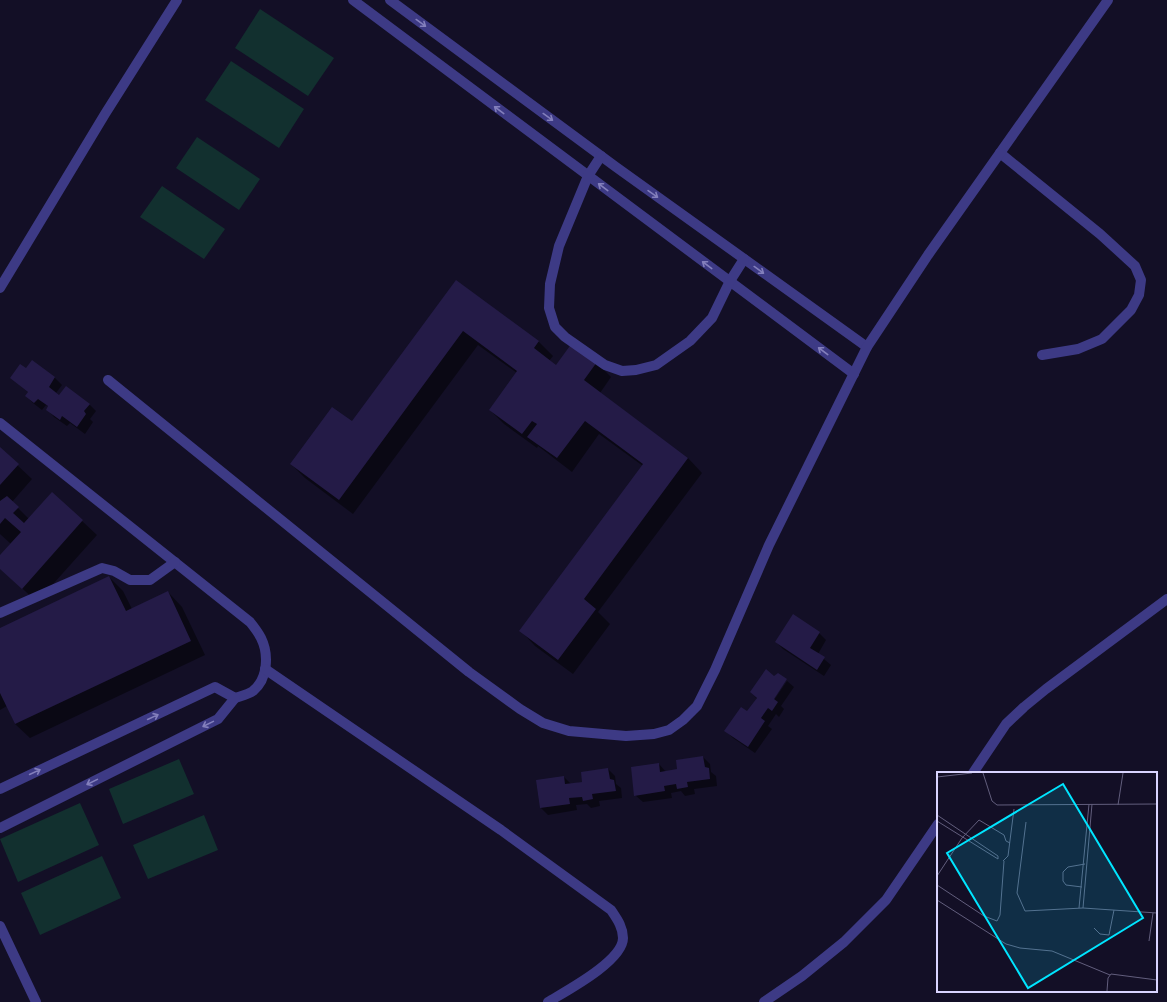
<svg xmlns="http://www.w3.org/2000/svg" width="1167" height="1002" font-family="Inter,sans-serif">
  <rect width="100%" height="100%" fill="#130f26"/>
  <g fill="#12302f">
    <path d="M 260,9 L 334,58 L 308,96 L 235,48 Z"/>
    <path d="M 231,61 L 304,109 L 279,148 L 205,100 Z"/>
    <path d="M 197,137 L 260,179 L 239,210 L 176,168 Z"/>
    <path d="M 162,186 L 225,229 L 204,259 L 140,217 Z"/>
    <path d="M 179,759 L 194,794 L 123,824 L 109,789 Z"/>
    <path d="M 80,803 L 99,845 L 18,882 L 0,839 Z"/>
    <path d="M 204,815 L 218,850 L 148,879 L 133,845 Z"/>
    <path d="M 102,856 L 121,898 L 40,935 L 21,893 Z"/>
  </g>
  <g fill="#0007">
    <path d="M 456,281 L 539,342 L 553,356 L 549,361 L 556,366 L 597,363 L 611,377 L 600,393 L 688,458 L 702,473 L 598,612 L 610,624 L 573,674 L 535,646 L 521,631 L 643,466 L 599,434 L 572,472 L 538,446 L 537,448 L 504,424 L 490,410 L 517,373 L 478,345 L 353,514 L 305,478 L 291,464 L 352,423 Z"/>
    <path d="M 32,362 L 55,378 L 62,385 L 56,393 L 60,396 L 89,404 L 96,411 L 90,419 L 93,422 L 85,434 L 70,423 L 67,426 L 54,417 L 47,409 L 49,407 L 46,405 L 42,410 L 33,403 L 26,396 L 29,393 L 11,378 L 26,370 Z"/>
    <path d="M 0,449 L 32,479 L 12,502 L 29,519 L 52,493 L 97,535 L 37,602 L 0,568 L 0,557 L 11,544 L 0,534 Z"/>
    <path d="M 109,577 L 123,591 L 132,609 L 168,592 L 182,607 L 205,655 L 30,738 L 15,724 L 7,706 L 0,710 L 0,629 Z"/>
    <path d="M 819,633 L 826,640 L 818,654 L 831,665 L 824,676 L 783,649 L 776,642 Z"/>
    <path d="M 778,674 L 787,680 L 785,680 L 770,702 L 772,703 L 787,681 L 794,687 L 781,706 L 784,709 L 779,717 L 776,714 L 768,726 L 772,729 L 755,753 L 733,738 L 726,731 L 748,713 L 757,699 L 751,692 Z"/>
    <path d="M 703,757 L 710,764 L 711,772 L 716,776 L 717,786 L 694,789 L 695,794 L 685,796 L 681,791 L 671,793 L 672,798 L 643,802 L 635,795 L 659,764 L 666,772 L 678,770 Z"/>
    <path d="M 608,769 L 615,776 L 616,784 L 621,788 L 622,798 L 599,801 L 600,806 L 591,808 L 587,804 L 576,805 L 577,810 L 548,815 L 541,808 L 564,777 L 571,784 L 583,782 Z"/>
  </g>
  <g fill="#241b47">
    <path d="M 456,280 L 539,341 L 534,348 L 556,365 L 572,343 L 597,362 L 584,380 L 688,458 L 584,599 L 596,609 L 558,660 L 519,631 L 643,464 L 585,421 L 557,458 L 527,437 L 537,424 L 532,421 L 522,434 L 489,410 L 517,371 L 463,331 L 339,500 L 290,464 L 332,407 L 352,421 Z"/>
    <path d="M 32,360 L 55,377 L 49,387 L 59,395 L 66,386 L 90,404 L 84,411 L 86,414 L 77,427 L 62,416 L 60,420 L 46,410 L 48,406 L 38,399 L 34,403 L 25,396 L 28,392 L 10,378 L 20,364 L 26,368 Z"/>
    <path d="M 0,447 L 19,464 L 0,485 Z"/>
    <path d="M 52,492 L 83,520 L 22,589 L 0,569 L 0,555 L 21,532 L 5,518 L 0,524 L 0,501 L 7,496 L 19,507 L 13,513 L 24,523 Z"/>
    <path d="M 109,576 L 126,611 L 168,591 L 191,641 L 15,724 L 0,693 L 0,628 Z"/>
    <path d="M 793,614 L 820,632 L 810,648 L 825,657 L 817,670 L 775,642 Z"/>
    <path d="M 766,669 L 774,676 L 778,673 L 787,679 L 774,699 L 778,702 L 772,711 L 768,708 L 761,718 L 765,721 L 748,747 L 724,731 L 741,707 L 747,711 L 757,698 L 750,692 Z"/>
    <path d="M 703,756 L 705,767 L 709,768 L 710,779 L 687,782 L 688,787 L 677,789 L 676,784 L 664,786 L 665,791 L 634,796 L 631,767 L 659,763 L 660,772 L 677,769 L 676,760 Z"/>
    <path d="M 608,768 L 610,779 L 614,780 L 616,791 L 592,794 L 593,799 L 583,801 L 582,797 L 569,798 L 570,804 L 540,808 L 536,780 L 564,776 L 565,784 L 582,782 L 581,772 Z"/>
  </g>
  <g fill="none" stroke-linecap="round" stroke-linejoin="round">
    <g stroke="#3d3a85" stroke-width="10">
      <path d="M 353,0 L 854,374"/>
      <path d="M 390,0 L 616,167 L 867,347"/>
      <path d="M 1000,153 L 1100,234 L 1135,266 L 1141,280 L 1139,295 L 1131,310 L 1102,339 L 1078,349 L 1042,355"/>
      <path d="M 601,156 L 588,176 L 559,246 L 550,284 L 549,308 L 555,327 L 565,337 L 605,365 L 622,371 L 636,370 L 656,365 L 690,341 L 712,318 L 730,281 L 744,259"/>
      <path d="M 108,380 L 469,672 L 520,709 L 543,723 L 569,731 L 626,736 L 654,734 L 669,730 L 683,720 L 697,706 L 715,670 L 769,545 L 867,347 L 928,255 L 1108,0"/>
    </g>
    <g stroke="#3d3a85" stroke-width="10">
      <path d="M 0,288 L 105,114 L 177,0"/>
      <path d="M 0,423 L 250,622 C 254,627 258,632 261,638 C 269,654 268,679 253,691 C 249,694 241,696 235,698"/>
      <path d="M 0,613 L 102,568 L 114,571 L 130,580 L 150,580 L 175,562"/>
      <path d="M 265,669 L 501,830 L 611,910 C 617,919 623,927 623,938 C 623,961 566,991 548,1002"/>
      <path d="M 973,773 L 1006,724 L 1024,707 L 1046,689 L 1167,599"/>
      <path d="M 0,789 L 215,687 L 235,698 L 218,719 L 0,828"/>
      <path d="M 0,926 L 36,1002"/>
      <path d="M 764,1002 L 802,976 L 844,942 L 886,900 L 938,824"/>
    </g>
  </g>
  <defs><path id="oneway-shaft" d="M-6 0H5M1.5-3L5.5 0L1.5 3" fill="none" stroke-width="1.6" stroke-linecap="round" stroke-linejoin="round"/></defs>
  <g stroke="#837fbc">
    <use href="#oneway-shaft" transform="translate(421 23) rotate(36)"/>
    <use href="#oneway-shaft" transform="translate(499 110) rotate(-143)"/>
    <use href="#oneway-shaft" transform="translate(548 117) rotate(36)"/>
    <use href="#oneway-shaft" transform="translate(603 187) rotate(-143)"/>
    <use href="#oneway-shaft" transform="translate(653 194) rotate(35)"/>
    <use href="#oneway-shaft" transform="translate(707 265) rotate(-143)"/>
    <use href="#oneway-shaft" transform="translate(759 270) rotate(36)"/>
    <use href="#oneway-shaft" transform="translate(823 351) rotate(-143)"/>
    <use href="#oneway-shaft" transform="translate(153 717) rotate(-25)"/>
    <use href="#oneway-shaft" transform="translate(208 724) rotate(154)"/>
    <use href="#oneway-shaft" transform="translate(35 772) rotate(-25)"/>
    <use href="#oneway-shaft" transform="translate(92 782) rotate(154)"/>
  </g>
  <g transform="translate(937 772)">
    <rect width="220" height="220" fill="#130f26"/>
    <path fill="none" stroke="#625e7d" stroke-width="1" d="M 46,1 L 55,29 L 60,33 L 220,32M 0,5 L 35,1M 181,33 L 186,1M 0,43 L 61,84 L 61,87 L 0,49M 89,50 L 80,121 L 88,139 L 146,136 L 220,141M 66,89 L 71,84 L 77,37M 0,104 L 25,66 L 42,48 L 67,63 L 69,69 L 73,71M 0,113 L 47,144 L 60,149 L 63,143 L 67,89M 145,115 L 129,113 L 126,109 L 126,100 L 131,95 L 148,92M 0,128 L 69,172 L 83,176 L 115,179 L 173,203M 142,136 L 152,32M 146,136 L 155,32M 157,156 L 163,162 L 172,163 L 177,138M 212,169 L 216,141M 170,219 L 171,206 L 174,202 L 220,208"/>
    <path fill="#00e5ff" fill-opacity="0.15" stroke="#00e5ff" stroke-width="2" d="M 126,12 L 206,146 L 91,216 L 10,81 Z"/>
    <rect width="220" height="220" fill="none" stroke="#d9d4ff" stroke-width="2"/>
  </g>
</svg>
